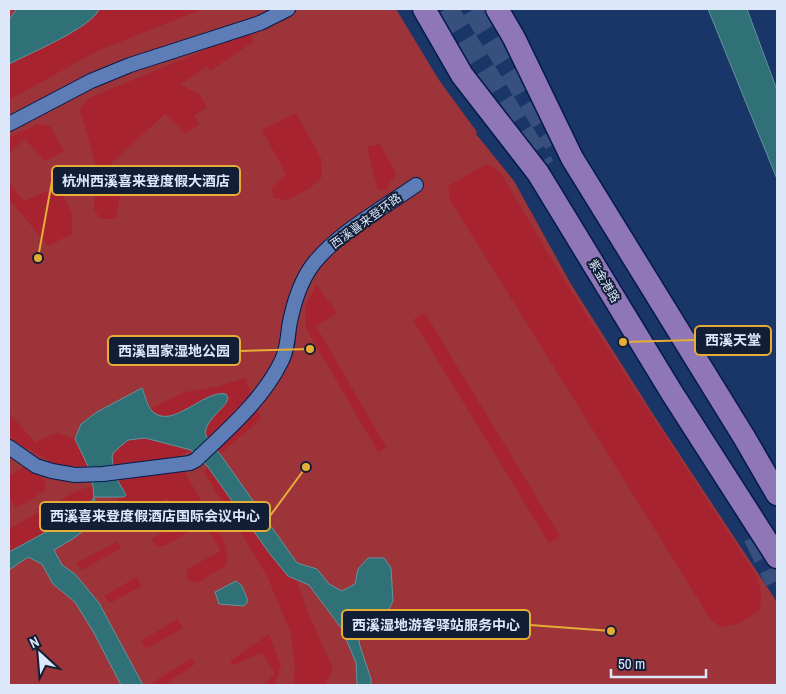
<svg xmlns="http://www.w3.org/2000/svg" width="786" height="694" font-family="'Archivo Narrow','Noto Sans SC',sans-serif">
  <rect width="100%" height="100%" fill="#1a3567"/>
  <path fill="#9d3439" d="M 9,9 L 396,9 L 439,80 L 477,132 L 476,134 L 514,181 L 571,284 L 653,414 L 777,602 L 777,685 L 9,685 Z"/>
  <g fill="#a72330">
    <path d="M 99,9 L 203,9 L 99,50 L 9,100 L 9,64 L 97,15 Z"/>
    <path d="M 249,32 L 254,41 L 210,71 L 207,66 L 180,85 L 199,94 L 207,107 L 194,116 L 200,124 L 185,133 L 165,114 L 110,164 L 123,179 L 116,219 L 100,219 L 94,209 L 96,166 L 80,109 L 89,98 Z"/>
    <path d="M 296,113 L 321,158 L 322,177 L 309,189 L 286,200 L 274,198 L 271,188 L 286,174 L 262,130 Z"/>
    <path d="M 37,124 L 50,126 L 64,151 L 45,161 L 25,139 L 9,153 L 9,138 Z"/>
    <path d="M 380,144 L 396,174 L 386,189 L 378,191 L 367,147 Z"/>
    <path d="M 487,164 L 500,172 L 570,290 L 757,577 L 761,593 L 760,610 L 740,623 L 721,627 L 711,620 L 450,200 L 448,186 Z"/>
    <path d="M 9,183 L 24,201 L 59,186 L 72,214 L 72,234 L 48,246 L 10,200 L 9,200 Z"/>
    <path d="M 316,284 L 337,313 L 316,326 L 386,447 L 378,452 L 306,328 L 305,308 Z"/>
    <path d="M 425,313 L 560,536 L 549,543 L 413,320 Z"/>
    <path d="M 245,378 L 261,419 L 220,454 L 205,433 L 207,426 L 226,403 L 221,393 C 209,398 174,418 165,416 C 160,416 154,412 150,409 L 185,392 L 220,386 Z"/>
    <path d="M 9,413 L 35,442 L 57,433 L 75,439 L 88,466 L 58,466 L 13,440 L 9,435 Z"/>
    <path d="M 145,438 L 191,450 L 176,458 L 113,466 C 111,444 127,440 145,438 Z"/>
    <path d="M 23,467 L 45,479 L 45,490 L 24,504 L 15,507 L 9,497 L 9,476 Z"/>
    <path d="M 208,467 L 270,554 L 288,576 L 296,579 L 306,608 L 333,669 L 325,685 L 293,685 L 295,670 L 291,633 L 267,576 L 204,472 Z"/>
    <path d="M 184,471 L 224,540 L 227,552 L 226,565 L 197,583 L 187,579 L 187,569 L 221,551 L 204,523 L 166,545 L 157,547 L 151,540 L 181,519 L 167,498 L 128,518 L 121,509 L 117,497 L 124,497 L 125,492 L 118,481 Z"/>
    <path d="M 93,486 L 94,497 L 83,516 L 48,531 L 9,552 L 9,529 L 79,490 Z"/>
    <path d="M 117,542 L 121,548 L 82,570 L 76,563 Z"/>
    <path d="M 137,577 L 142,586 L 110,603 L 104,596 Z"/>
    <path d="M 177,619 L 183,628 L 146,649 L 141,641 Z"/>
    <path d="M 269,634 L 281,667 L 274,685 L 265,685 L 275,673 L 262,653 L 233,665 L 230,661 Z"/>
    <path d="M 192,658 L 195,664 L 164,685 L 154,685 L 152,683 Z"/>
  </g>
  <g fill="#2f7176" stroke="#63949e">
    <path d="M 17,9 L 99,9 C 93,27 28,54 9,64 L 9,19 Z"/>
    <path d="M 708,9 L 747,9 L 777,90 L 777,179 Z"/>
    <path d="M 142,388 C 145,395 147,406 152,411 C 172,431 204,389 226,394 L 228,398 L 226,403 C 220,411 200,426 207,438 C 210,443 216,449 220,454 L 297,563 L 317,569 L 329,584 L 342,591 L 355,584 L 358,569 L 368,558 L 384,558 L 391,568 L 393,601 L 389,609 L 366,615 L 360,617 L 356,622 L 360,646 L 371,679 L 371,685 L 357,685 L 356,663 L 342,629 L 309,585 L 288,576 L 270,554 L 208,467 L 191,450 L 145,438 L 128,440 L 114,452 L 112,456 L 113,466 L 118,481 L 126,495 L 124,497 L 94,497 L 100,518 L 74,538 L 54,550 L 62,565 L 75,574 L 99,603 L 143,685 L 121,685 L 94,633 L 75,602 L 53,584 L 42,564 L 28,557 L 9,570 L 9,552 L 48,531 L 83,516 L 94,497 L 93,486 L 88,466 L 75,439 L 81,424 L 97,412 Z"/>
    <path d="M 236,581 L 242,586 L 248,601 L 244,606 L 219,604 L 215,592 Z"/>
  </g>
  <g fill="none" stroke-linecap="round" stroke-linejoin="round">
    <g stroke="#37507d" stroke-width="24" stroke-dasharray="24 12" stroke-linecap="butt">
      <path d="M 446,9 L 543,167"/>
      <path d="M 474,9 L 556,143"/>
      <path d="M 755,536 L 777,581"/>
    </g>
    <defs>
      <g id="minor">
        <path d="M 9,124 L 91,81 L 130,65 L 260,23 L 288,9"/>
        <path d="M 9,447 L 36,466 L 52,471 L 75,475 L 103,474 L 190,463 L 196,460 C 227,430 263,400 282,360 C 287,350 288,338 289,327 C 293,305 300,281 314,263 C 340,231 382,209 416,185"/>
      </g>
      <g id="primary">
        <path d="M 424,9 L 462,75 L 538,173 L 672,393 L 777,557"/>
        <path d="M 497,9 L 514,38 L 572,158 L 744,437 L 777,494"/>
      </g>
    </defs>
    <use href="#minor" stroke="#031a4a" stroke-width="16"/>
    <use href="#primary" stroke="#031a4a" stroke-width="25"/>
    <use href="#minor" stroke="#5e7db6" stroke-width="14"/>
    <use href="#primary" stroke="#8e76b7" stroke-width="22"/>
  </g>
  <g text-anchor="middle" stroke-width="4" stroke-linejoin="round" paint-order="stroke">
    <g font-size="12" fill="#dce7fa" stroke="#121e35">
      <text transform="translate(366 221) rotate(-36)" y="4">西溪喜来登环路</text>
      <text transform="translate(604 281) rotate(59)" y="4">紫金港路</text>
    </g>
  </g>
  <path fill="none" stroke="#e5ad36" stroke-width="2" d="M38 258L52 181M623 342L695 340M310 349L240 351M306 467L270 516M611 631L530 625"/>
  <g fill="#e5ad36" stroke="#121e35" stroke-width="2">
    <circle cx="38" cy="258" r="5"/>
    <circle cx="623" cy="342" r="5"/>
    <circle cx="310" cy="349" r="5"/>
    <circle cx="306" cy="467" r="5"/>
    <circle cx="611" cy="631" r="5"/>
  </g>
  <g fill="#121e35" stroke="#e5ad36" stroke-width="2">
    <rect x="52" y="166" width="188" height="29" rx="5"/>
    <rect x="695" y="326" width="76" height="29" rx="5"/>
    <rect x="108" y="336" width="132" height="29" rx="5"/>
    <rect x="40" y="502" width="230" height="29" rx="5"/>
    <rect x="342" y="610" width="188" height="29" rx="5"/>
  </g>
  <g font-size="14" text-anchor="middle" font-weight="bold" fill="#dce7fa">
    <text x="146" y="186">杭州西溪喜来登度假大酒店</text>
    <text x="733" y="345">西溪天堂</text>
    <text x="174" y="356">西溪国家湿地公园</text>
    <text x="155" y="521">西溪喜来登度假酒店国际会议中心</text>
    <text x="436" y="630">西溪湿地游客驿站服务中心</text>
  </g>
  <rect width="786" height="694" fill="none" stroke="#dce7fa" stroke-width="20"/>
  <g transform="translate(40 654) rotate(334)" stroke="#121e35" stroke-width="4" paint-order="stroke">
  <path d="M0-4L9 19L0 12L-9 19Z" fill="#dce7fa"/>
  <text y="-8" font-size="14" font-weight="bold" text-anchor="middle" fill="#dce7fa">N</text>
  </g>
  <path d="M611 669v8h95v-8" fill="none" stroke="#dce7fa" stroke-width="2.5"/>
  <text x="618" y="669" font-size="15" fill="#dce7fa" stroke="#121e35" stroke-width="4" paint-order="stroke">50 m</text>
</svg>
